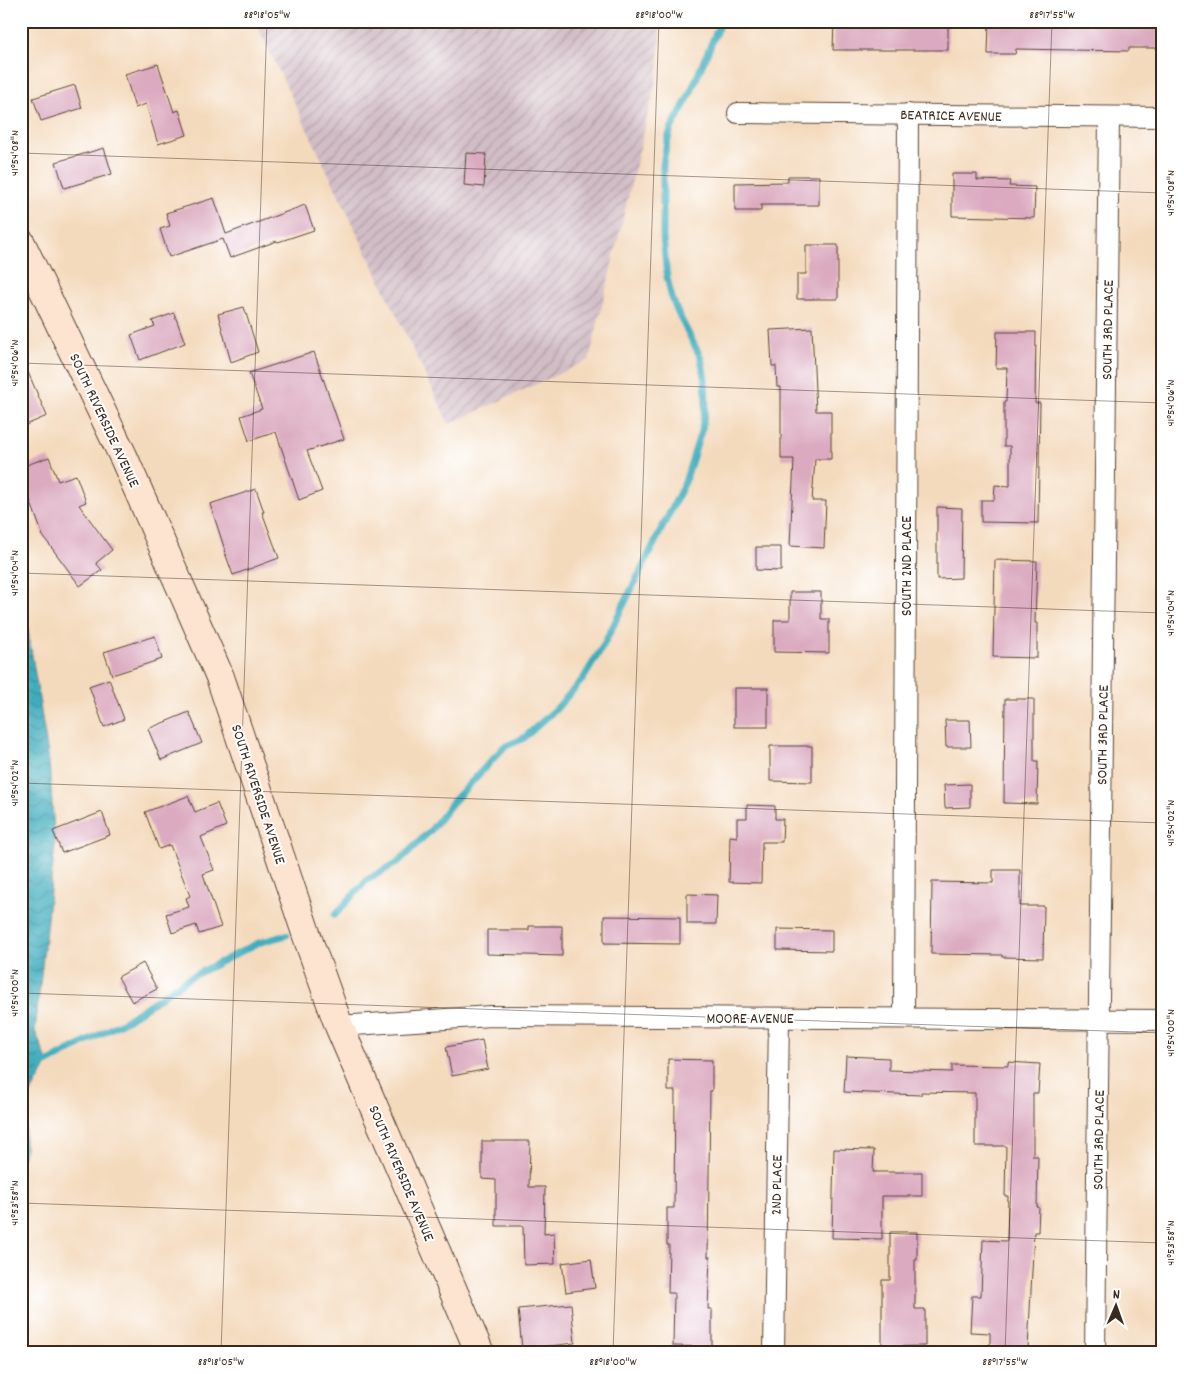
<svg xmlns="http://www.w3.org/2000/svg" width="1184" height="1374" font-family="Dekko,sans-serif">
  <defs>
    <pattern id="industrial-furrows" width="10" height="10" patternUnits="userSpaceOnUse" patternTransform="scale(1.25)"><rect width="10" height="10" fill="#d2bdc6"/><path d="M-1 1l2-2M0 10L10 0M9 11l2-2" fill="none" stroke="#ac9aa0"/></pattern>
    <pattern id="water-waves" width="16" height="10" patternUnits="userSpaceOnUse" patternTransform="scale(1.25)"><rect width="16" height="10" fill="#40adbe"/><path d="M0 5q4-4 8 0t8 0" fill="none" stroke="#378d9a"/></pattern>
  </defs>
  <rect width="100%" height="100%" fill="#fff"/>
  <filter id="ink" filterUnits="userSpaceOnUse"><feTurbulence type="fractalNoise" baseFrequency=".02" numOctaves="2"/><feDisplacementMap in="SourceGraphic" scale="10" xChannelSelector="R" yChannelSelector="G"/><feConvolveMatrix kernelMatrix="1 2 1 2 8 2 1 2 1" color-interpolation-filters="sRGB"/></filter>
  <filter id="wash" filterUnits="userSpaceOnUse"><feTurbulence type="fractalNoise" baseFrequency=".0096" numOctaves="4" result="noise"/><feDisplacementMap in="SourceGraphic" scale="20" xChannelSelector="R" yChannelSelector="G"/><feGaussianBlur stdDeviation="1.12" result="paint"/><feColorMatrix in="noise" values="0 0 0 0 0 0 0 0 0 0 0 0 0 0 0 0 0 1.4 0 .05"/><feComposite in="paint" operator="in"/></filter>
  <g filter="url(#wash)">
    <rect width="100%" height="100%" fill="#f4dabd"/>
    <path fill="url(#industrial-furrows)" d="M 255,21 L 661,21 L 658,72 L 589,360 L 449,424 Z"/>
    <path fill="url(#water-waves)" stroke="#3e6c6e" d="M 21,609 L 27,624 L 49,761 L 55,845 L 35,1031 L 48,1063 L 26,1102 L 25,1150 L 21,1161 Z"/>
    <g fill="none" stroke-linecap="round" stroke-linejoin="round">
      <g stroke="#40adbe" stroke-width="7">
        <path d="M 335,915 L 367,880 L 398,862 L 431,830 L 452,803 L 504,747 L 524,738 L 556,709 L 583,679 L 603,646 L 685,482 L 702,428 L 706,402 L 705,379 L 701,358 L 677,311 L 671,295 L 667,277 L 663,238 L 663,165 L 666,146 L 671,129 L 688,98 L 721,21"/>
        <path d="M 41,1066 L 127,1020 L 187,979 L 258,943 L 287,935"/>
      </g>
    </g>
    <g id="blocks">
      <g fill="#dbaac0">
        <path d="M 834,21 L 948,21 L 948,50 L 833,50 Z"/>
        <path d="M 989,21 L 1163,21 L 1163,48 L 1129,48 L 1129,51 L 1016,49 L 1015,54 L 988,54 Z"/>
        <path d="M 158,64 L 174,112 L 179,110 L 187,135 L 158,144 L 146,104 L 135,108 L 125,74 Z"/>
        <path d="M 75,85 L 82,108 L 41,121 L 33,98 Z"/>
        <path d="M 104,148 L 112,174 L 64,188 L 56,162 Z"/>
        <path d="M 466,153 L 486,154 L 484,187 L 464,185 Z"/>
        <path d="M 952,174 L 977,174 L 977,180 L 1010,181 L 1009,186 L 1035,187 L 1034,218 L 952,216 Z"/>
        <path d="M 788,176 L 819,176 L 819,205 L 761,205 L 761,211 L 735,211 L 735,183 L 788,182 Z"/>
        <path d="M 214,198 L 226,234 L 305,205 L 314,230 L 278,242 L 277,241 L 230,258 L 223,239 L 169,257 L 160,229 L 170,226 L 166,213 Z"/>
        <path d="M 806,245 L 838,245 L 838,299 L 797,299 L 797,274 L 806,274 Z"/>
        <path d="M 244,307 L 258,352 L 231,362 L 218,314 Z"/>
        <path d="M 174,313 L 185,343 L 140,360 L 131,335 L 155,326 L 152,321 Z"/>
        <path d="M 812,328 L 816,411 L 831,411 L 831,459 L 815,459 L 812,501 L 826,501 L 824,548 L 790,546 L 794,459 L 781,459 L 781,387 L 777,387 L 776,366 L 772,366 L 770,330 Z"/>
        <path d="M 997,332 L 1036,332 L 1035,403 L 1040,403 L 1038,523 L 981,522 L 981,500 L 994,500 L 995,485 L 1010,486 L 1010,446 L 1004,446 L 1004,402 L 1006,402 L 1007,368 L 996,368 Z"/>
        <path d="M 314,352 L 344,439 L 307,451 L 322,491 L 299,500 L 276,432 L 249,441 L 241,416 L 262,409 L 249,373 Z"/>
        <path d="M 21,356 L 47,416 L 21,427 Z"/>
        <path d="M 49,457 L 58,481 L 76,475 L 86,502 L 79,505 L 112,550 L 96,563 L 102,570 L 80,586 L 43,536 L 21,475 L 21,467 Z"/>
        <path d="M 256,489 L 264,512 L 262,512 L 279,558 L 233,575 L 224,550 L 225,550 L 210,504 Z"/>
        <path d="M 937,507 L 962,508 L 961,578 L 937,579 Z"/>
        <path d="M 756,547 L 781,547 L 781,571 L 756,570 Z"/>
        <path d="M 995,560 L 1037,561 L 1035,623 L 1037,623 L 1037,658 L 993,657 Z"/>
        <path d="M 790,592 L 821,592 L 821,619 L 829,619 L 829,653 L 774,652 L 774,620 L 790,620 Z"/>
        <path d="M 155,636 L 162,659 L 112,675 L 104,652 Z"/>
        <path d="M 109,679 L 124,719 L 104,727 L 89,686 Z"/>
        <rect x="734" y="688" width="34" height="39"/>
        <path d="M 1005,699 L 1034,699 L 1034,761 L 1038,761 L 1037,804 L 1004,803 Z"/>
        <path d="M 189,712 L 202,743 L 161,760 L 148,729 Z"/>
        <path d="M 945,720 L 970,720 L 971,747 L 946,747 Z"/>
        <path d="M 770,746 L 812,746 L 812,782 L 770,781 Z"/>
        <path d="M 970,784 L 970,807 L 945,808 L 944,785 Z"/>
        <path d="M 188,796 L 195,812 L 217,803 L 226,826 L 201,837 L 214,870 L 203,874 L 221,927 L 199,934 L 196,925 L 172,933 L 166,914 L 189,907 L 186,898 L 190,896 L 170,845 L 159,849 L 145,812 Z"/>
        <path d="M 747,805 L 775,806 L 775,819 L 783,819 L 782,842 L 762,842 L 761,883 L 729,882 L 730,836 L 737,837 L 737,818 L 747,818 Z"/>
        <path d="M 102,812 L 110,835 L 62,853 L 53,831 Z"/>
        <path d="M 993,870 L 1020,870 L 1020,906 L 1044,906 L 1043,958 L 1002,957 L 1002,955 L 931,954 L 932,882 L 993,883 Z"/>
        <path d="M 687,894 L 717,895 L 716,924 L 687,924 Z"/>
        <path d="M 604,916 L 680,917 L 680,944 L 604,943 Z"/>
        <path d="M 529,926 L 562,926 L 562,956 L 487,954 L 487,930 L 529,930 Z"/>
        <path d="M 777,929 L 832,930 L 832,951 L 777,950 Z"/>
        <path d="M 143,963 L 157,989 L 132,1002 L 118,977 Z"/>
        <path d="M 482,1040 L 488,1069 L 452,1076 L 446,1047 Z"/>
        <path d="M 846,1056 L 889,1058 L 889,1070 L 952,1072 L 952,1065 L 1008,1066 L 1008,1062 L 1040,1064 L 1038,1093 L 1033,1093 L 1033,1156 L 1038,1156 L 1037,1207 L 1039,1207 L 1038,1232 L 1034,1232 L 1028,1349 L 990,1347 L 990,1333 L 970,1332 L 972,1296 L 981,1296 L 983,1240 L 1007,1241 L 1008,1196 L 1005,1196 L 1006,1146 L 975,1146 L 975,1093 L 921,1092 L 921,1095 L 844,1092 Z"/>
        <path d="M 668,1059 L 712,1060 L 712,1091 L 710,1091 L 708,1257 L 710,1257 L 708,1309 L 712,1309 L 712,1347 L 673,1346 L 674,1293 L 668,1293 L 669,1245 L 667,1245 L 667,1208 L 674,1208 L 675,1091 L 668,1091 Z"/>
        <path d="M 482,1141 L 530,1141 L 529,1187 L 545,1187 L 544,1234 L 554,1233 L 555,1264 L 524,1265 L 523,1226 L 496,1226 L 496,1180 L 482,1179 Z"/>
        <path d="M 834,1149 L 874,1150 L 873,1172 L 922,1172 L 922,1196 L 882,1196 L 882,1239 L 832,1238 Z"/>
        <path d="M 890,1232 L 917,1232 L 917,1260 L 915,1260 L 915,1309 L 925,1309 L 925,1346 L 882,1347 L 882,1280 L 890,1280 Z"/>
        <path d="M 591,1259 L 595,1288 L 566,1292 L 562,1263 Z"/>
        <path d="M 571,1304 L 575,1343 L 522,1349 L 518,1309 Z"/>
      </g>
    </g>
  </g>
  <g filter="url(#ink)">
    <use href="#blocks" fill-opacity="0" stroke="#574436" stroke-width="1"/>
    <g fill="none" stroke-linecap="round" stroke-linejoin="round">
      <defs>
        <g id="street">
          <path d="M 738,113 L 1163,117"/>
          <path d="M 904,1018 L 908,114"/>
          <path d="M 339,1026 L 491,1016 L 1163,1020"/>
          <path d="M 774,1353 L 779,1018"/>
          <path d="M 1095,1353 L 1109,117"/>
        </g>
        <path id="secondary" d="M 21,243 L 124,458 L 220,677 L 310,945 L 339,1026 L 480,1353"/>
      </defs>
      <use href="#street" stroke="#574436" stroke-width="22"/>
      <use href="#secondary" stroke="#574436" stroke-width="30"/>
      <use href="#street" stroke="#fff" stroke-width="20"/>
      <use href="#secondary" stroke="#fde4d1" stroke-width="28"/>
    </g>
  </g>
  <path fill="none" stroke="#3b2a1e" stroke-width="1" stroke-opacity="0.45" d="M 21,153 L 1163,193M 21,363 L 1163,403M 21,573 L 1163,613M 21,783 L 1163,823M 21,993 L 1163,1033M 21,1203 L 1163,1243M 221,1353 L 267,21M 613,1353 L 659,21M 1005,1353 L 1052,21"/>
  <g text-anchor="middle" stroke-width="4" stroke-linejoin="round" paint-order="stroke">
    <g font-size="15" fill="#3b2a1e" stroke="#fff">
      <text transform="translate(951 115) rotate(1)" y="5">BEATRICE AVENUE</text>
      <text transform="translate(1107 330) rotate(-89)" y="5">SOUTH 3RD PLACE</text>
      <text transform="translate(105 420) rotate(65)" y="5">SOUTH RIVERSIDE AVENUE</text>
      <text transform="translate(906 566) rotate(-90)" y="5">SOUTH 2ND PLACE</text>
      <text transform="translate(1102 735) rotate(-89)" y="5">SOUTH 3RD PLACE</text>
      <text transform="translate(259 794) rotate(72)" y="5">SOUTH RIVERSIDE AVENUE</text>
      <text x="750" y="1023">MOORE AVENUE</text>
      <text transform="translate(1098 1140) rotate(-89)" y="5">SOUTH 3RD PLACE</text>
      <text transform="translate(402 1173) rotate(67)" y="5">SOUTH RIVERSIDE AVENUE</text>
      <text transform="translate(776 1185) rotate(-89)" y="5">2ND PLACE</text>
    </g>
  </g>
  <rect width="1184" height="1374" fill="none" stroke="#fff" stroke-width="55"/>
  <g transform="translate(1116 1306) rotate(2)" stroke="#ffffff" stroke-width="4" paint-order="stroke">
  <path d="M0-4L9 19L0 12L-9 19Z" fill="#3b2a1e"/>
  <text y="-8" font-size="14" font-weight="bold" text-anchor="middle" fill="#3b2a1e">N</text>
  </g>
  <rect x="28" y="28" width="1128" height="1318" fill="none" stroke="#3b2a1e" stroke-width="2"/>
  <g font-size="12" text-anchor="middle" fill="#3b2a1e">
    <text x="267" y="18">88°18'05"W</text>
    <text x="659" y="18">88°18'00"W</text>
    <text x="1052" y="18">88°17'55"W</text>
    <text transform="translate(14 153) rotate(-90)" y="4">41°54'08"N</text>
    <text transform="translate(1170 193) rotate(-90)" y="4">41°54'08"N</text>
    <text transform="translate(14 363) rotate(-90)" y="4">41°54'06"N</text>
    <text transform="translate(1170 403) rotate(-90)" y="4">41°54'06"N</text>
    <text transform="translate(14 573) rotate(-90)" y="4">41°54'04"N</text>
    <text transform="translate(1170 613) rotate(-90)" y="4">41°54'04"N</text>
    <text transform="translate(14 783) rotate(-90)" y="4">41°54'02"N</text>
    <text transform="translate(1170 823) rotate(-90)" y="4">41°54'02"N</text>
    <text transform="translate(14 993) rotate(-90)" y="4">41°54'00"N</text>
    <text transform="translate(1170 1033) rotate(-90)" y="4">41°54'00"N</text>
    <text transform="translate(14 1203) rotate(-90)" y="4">41°53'58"N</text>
    <text transform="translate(1170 1243) rotate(-90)" y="4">41°53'58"N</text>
    <text x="221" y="1365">88°18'05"W</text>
    <text x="613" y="1365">88°18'00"W</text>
    <text x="1005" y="1365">88°17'55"W</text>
  </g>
</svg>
